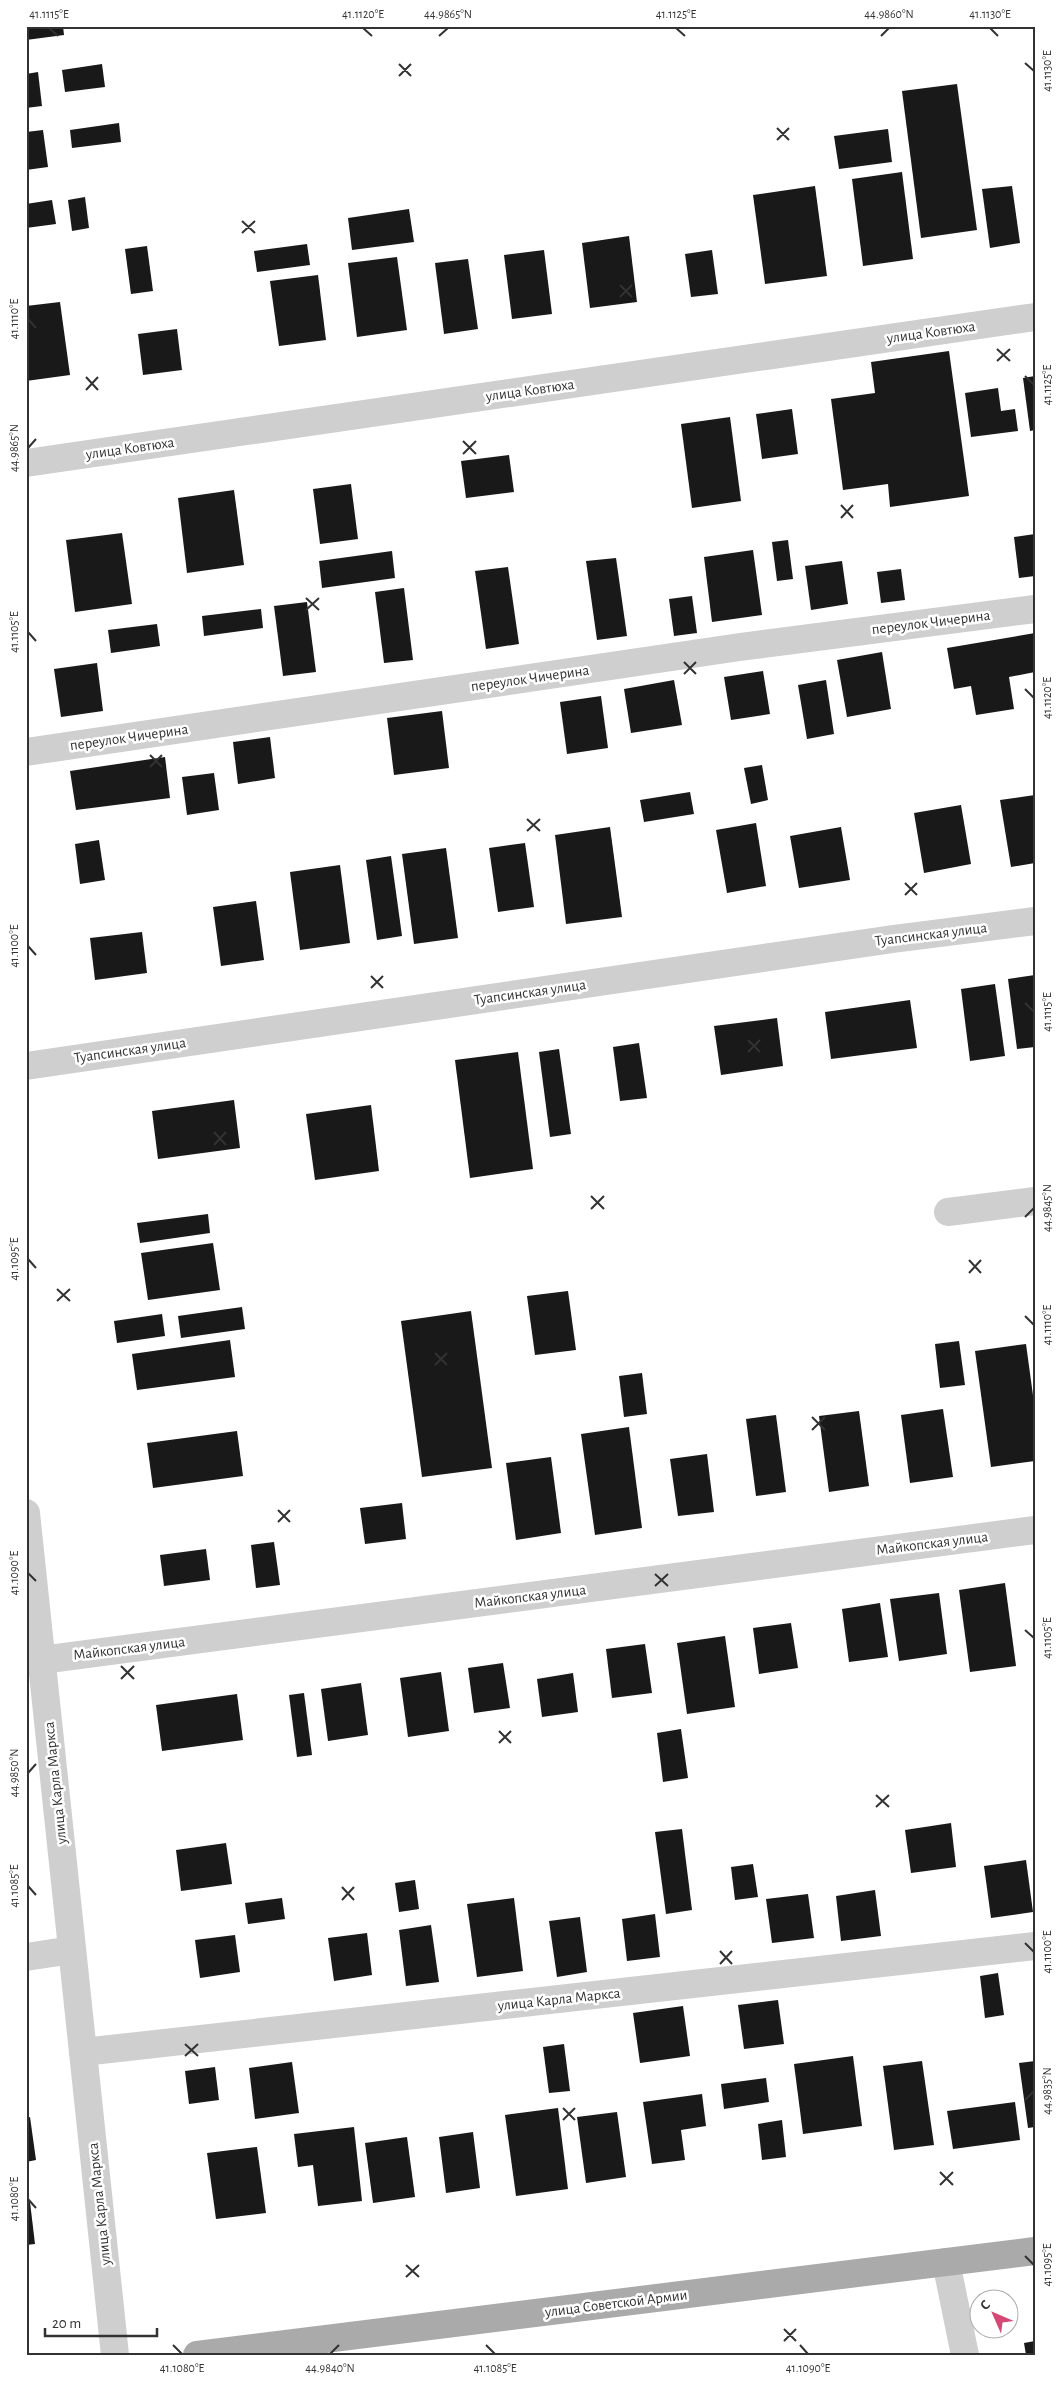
<svg xmlns="http://www.w3.org/2000/svg" width="1061" height="2381" font-family="'Alegreya Sans',sans-serif">
  <rect width="100%" height="100%" fill="#fff"/>
  <g fill="#191919">
    <path d="M 26,26 L 63,26 L 64,35 L 26,40 Z"/>
    <path d="M 102,64 L 105,87 L 65,92 L 62,70 Z"/>
    <path d="M 38,72 L 42,106 L 26,108 L 26,74 Z"/>
    <path d="M 957,84 L 977,230 L 921,238 L 902,91 Z"/>
    <path d="M 119,123 L 121,142 L 72,148 L 70,130 Z"/>
    <path d="M 888,129 L 892,162 L 839,169 L 834,136 Z"/>
    <path d="M 43,130 L 48,167 L 26,170 L 26,132 Z"/>
    <path d="M 902,172 L 913,259 L 863,266 L 852,179 Z"/>
    <path d="M 815,186 L 827,276 L 765,284 L 753,195 Z"/>
    <path d="M 1012,186 L 1020,243 L 990,248 L 982,189 Z"/>
    <path d="M 85,197 L 89,228 L 72,231 L 68,200 Z"/>
    <path d="M 52,200 L 56,224 L 26,228 L 26,204 Z"/>
    <path d="M 409,209 L 414,242 L 352,250 L 348,218 Z"/>
    <path d="M 629,236 L 637,302 L 590,308 L 582,243 Z"/>
    <path d="M 307,244 L 310,265 L 257,272 L 254,251 Z"/>
    <path d="M 147,246 L 153,291 L 131,294 L 125,249 Z"/>
    <path d="M 544,250 L 552,314 L 512,319 L 504,255 Z"/>
    <path d="M 712,250 L 718,294 L 691,297 L 685,254 Z"/>
    <path d="M 397,257 L 407,330 L 357,337 L 348,263 Z"/>
    <path d="M 468,259 L 478,329 L 444,334 L 435,263 Z"/>
    <path d="M 318,275 L 326,340 L 279,346 L 270,281 Z"/>
    <path d="M 60,302 L 70,375 L 26,381 L 26,306 Z"/>
    <path d="M 177,329 L 182,370 L 143,375 L 138,334 Z"/>
    <path d="M 949,351 L 969,496 L 890,507 L 888,484 L 843,490 L 831,399 L 875,393 L 871,362 Z"/>
    <path d="M 1035,376 L 1035,430 L 1030,431 L 1023,378 Z"/>
    <path d="M 998,388 L 1001,411 L 1015,409 L 1018,431 L 971,437 L 965,393 Z"/>
    <path d="M 792,409 L 798,454 L 762,459 L 756,414 Z"/>
    <path d="M 730,417 L 741,501 L 692,508 L 681,424 Z"/>
    <path d="M 509,455 L 514,492 L 466,498 L 461,461 Z"/>
    <path d="M 351,484 L 358,539 L 320,544 L 313,489 Z"/>
    <path d="M 234,490 L 244,565 L 187,573 L 178,498 Z"/>
    <path d="M 122,533 L 132,604 L 75,612 L 66,540 Z"/>
    <path d="M 1035,534 L 1035,576 L 1019,578 L 1014,537 Z"/>
    <path d="M 788,540 L 793,579 L 777,581 L 772,542 Z"/>
    <path d="M 753,550 L 762,615 L 712,622 L 704,557 Z"/>
    <path d="M 392,551 L 395,578 L 322,588 L 319,561 Z"/>
    <path d="M 616,558 L 627,636 L 597,640 L 586,561 Z"/>
    <path d="M 842,561 L 848,604 L 811,610 L 805,566 Z"/>
    <path d="M 508,567 L 519,644 L 486,649 L 475,571 Z"/>
    <path d="M 901,569 L 905,600 L 881,603 L 877,572 Z"/>
    <path d="M 404,588 L 413,660 L 384,663 L 375,592 Z"/>
    <path d="M 692,596 L 697,633 L 674,636 L 669,599 Z"/>
    <path d="M 307,602 L 316,672 L 283,676 L 274,606 Z"/>
    <path d="M 261,609 L 263,628 L 204,636 L 202,616 Z"/>
    <path d="M 157,624 L 160,646 L 111,653 L 108,630 Z"/>
    <path d="M 1035,633 L 1035,672 L 1009,677 L 1014,709 L 976,715 L 971,686 L 954,689 L 947,648 Z"/>
    <path d="M 882,652 L 891,709 L 847,717 L 837,660 Z"/>
    <path d="M 97,663 L 103,711 L 61,717 L 54,669 Z"/>
    <path d="M 763,671 L 770,714 L 731,720 L 724,677 Z"/>
    <path d="M 674,680 L 682,725 L 631,733 L 624,689 Z"/>
    <path d="M 826,680 L 834,734 L 807,739 L 798,685 Z"/>
    <path d="M 601,696 L 608,748 L 567,754 L 560,702 Z"/>
    <path d="M 442,711 L 449,768 L 394,775 L 387,718 Z"/>
    <path d="M 270,737 L 275,778 L 238,784 L 233,742 Z"/>
    <path d="M 165,757 L 170,798 L 76,810 L 70,771 Z"/>
    <path d="M 762,765 L 768,800 L 751,804 L 744,768 Z"/>
    <path d="M 214,773 L 219,810 L 187,815 L 182,777 Z"/>
    <path d="M 690,792 L 694,814 L 644,822 L 640,800 Z"/>
    <path d="M 1035,795 L 1035,863 L 1011,867 L 1000,800 Z"/>
    <path d="M 961,805 L 971,864 L 924,873 L 914,813 Z"/>
    <path d="M 756,823 L 766,886 L 727,893 L 716,830 Z"/>
    <path d="M 610,827 L 622,917 L 566,924 L 555,835 Z"/>
    <path d="M 841,827 L 850,880 L 799,888 L 790,836 Z"/>
    <path d="M 99,840 L 105,880 L 80,884 L 75,844 Z"/>
    <path d="M 525,843 L 534,907 L 498,912 L 489,848 Z"/>
    <path d="M 446,848 L 458,938 L 414,944 L 402,854 Z"/>
    <path d="M 391,856 L 402,936 L 377,940 L 366,860 Z"/>
    <path d="M 340,865 L 350,943 L 300,950 L 290,872 Z"/>
    <path d="M 256,901 L 264,960 L 221,966 L 213,907 Z"/>
    <path d="M 142,932 L 147,973 L 95,980 L 90,938 Z"/>
    <path d="M 1035,975 L 1035,1047 L 1017,1049 L 1008,979 Z"/>
    <path d="M 995,984 L 1005,1056 L 970,1061 L 961,989 Z"/>
    <path d="M 910,1000 L 917,1048 L 831,1059 L 825,1012 Z"/>
    <path d="M 777,1018 L 783,1066 L 721,1075 L 714,1026 Z"/>
    <path d="M 639,1043 L 647,1098 L 620,1101 L 613,1047 Z"/>
    <path d="M 559,1049 L 571,1134 L 550,1137 L 539,1052 Z"/>
    <path d="M 518,1052 L 533,1169 L 470,1178 L 455,1060 Z"/>
    <path d="M 234,1100 L 240,1148 L 158,1159 L 152,1111 Z"/>
    <path d="M 371,1105 L 379,1171 L 315,1180 L 306,1114 Z"/>
    <path d="M 208,1214 L 210,1233 L 140,1243 L 137,1223 Z"/>
    <path d="M 213,1243 L 220,1290 L 148,1300 L 141,1253 Z"/>
    <path d="M 568,1291 L 576,1350 L 535,1355 L 527,1296 Z"/>
    <path d="M 242,1307 L 245,1329 L 181,1338 L 178,1316 Z"/>
    <path d="M 471,1311 L 492,1468 L 422,1477 L 401,1321 Z"/>
    <path d="M 162,1314 L 165,1336 L 117,1343 L 114,1321 Z"/>
    <path d="M 230,1340 L 235,1377 L 137,1390 L 132,1354 Z"/>
    <path d="M 959,1341 L 965,1385 L 940,1388 L 935,1344 Z"/>
    <path d="M 1026,1344 L 1035,1410 L 1035,1461 L 991,1467 L 975,1351 Z"/>
    <path d="M 642,1373 L 647,1414 L 624,1417 L 619,1376 Z"/>
    <path d="M 943,1409 L 953,1477 L 910,1483 L 901,1415 Z"/>
    <path d="M 859,1411 L 869,1486 L 829,1492 L 819,1416 Z"/>
    <path d="M 776,1415 L 786,1492 L 756,1496 L 746,1419 Z"/>
    <path d="M 629,1427 L 642,1528 L 595,1535 L 581,1434 Z"/>
    <path d="M 237,1431 L 243,1476 L 153,1488 L 147,1443 Z"/>
    <path d="M 707,1454 L 714,1512 L 678,1516 L 670,1459 Z"/>
    <path d="M 551,1457 L 561,1533 L 516,1540 L 506,1463 Z"/>
    <path d="M 402,1503 L 406,1539 L 365,1544 L 360,1508 Z"/>
    <path d="M 274,1542 L 280,1585 L 256,1588 L 251,1545 Z"/>
    <path d="M 206,1549 L 210,1580 L 164,1586 L 160,1555 Z"/>
    <path d="M 1005,1583 L 1016,1666 L 970,1672 L 959,1590 Z"/>
    <path d="M 939,1593 L 947,1654 L 899,1661 L 890,1599 Z"/>
    <path d="M 880,1603 L 888,1657 L 849,1662 L 842,1609 Z"/>
    <path d="M 791,1623 L 798,1668 L 759,1674 L 753,1628 Z"/>
    <path d="M 725,1636 L 735,1707 L 687,1714 L 677,1643 Z"/>
    <path d="M 645,1644 L 652,1693 L 612,1698 L 606,1649 Z"/>
    <path d="M 503,1663 L 510,1708 L 474,1713 L 468,1668 Z"/>
    <path d="M 441,1672 L 449,1731 L 408,1737 L 400,1678 Z"/>
    <path d="M 573,1673 L 578,1712 L 542,1717 L 537,1679 Z"/>
    <path d="M 361,1683 L 368,1735 L 328,1741 L 321,1689 Z"/>
    <path d="M 304,1693 L 312,1755 L 297,1757 L 289,1695 Z"/>
    <path d="M 237,1694 L 243,1740 L 162,1751 L 156,1705 Z"/>
    <path d="M 681,1729 L 688,1778 L 663,1782 L 657,1733 Z"/>
    <path d="M 951,1823 L 956,1867 L 911,1873 L 905,1830 Z"/>
    <path d="M 682,1829 L 692,1910 L 666,1914 L 655,1832 Z"/>
    <path d="M 226,1843 L 232,1884 L 181,1891 L 176,1850 Z"/>
    <path d="M 1026,1860 L 1033,1912 L 991,1918 L 984,1866 Z"/>
    <path d="M 753,1864 L 758,1897 L 735,1900 L 731,1867 Z"/>
    <path d="M 415,1880 L 419,1909 L 399,1912 L 395,1883 Z"/>
    <path d="M 875,1890 L 881,1936 L 841,1941 L 836,1896 Z"/>
    <path d="M 808,1894 L 814,1938 L 772,1943 L 766,1899 Z"/>
    <path d="M 282,1898 L 285,1919 L 248,1924 L 245,1903 Z"/>
    <path d="M 514,1898 L 523,1971 L 477,1977 L 467,1904 Z"/>
    <path d="M 655,1914 L 660,1957 L 627,1961 L 622,1919 Z"/>
    <path d="M 580,1917 L 587,1972 L 557,1977 L 549,1921 Z"/>
    <path d="M 431,1925 L 439,1982 L 406,1986 L 399,1930 Z"/>
    <path d="M 367,1933 L 372,1975 L 334,1981 L 328,1938 Z"/>
    <path d="M 235,1935 L 240,1972 L 200,1978 L 195,1940 Z"/>
    <path d="M 998,1973 L 1004,2015 L 985,2018 L 980,1976 Z"/>
    <path d="M 778,2000 L 784,2044 L 744,2049 L 738,2005 Z"/>
    <path d="M 683,2006 L 690,2056 L 640,2063 L 633,2013 Z"/>
    <path d="M 564,2044 L 570,2091 L 549,2093 L 543,2047 Z"/>
    <path d="M 853,2056 L 862,2126 L 803,2134 L 794,2064 Z"/>
    <path d="M 922,2061 L 934,2145 L 894,2150 L 883,2066 Z"/>
    <path d="M 1035,2061 L 1035,2127 L 1028,2128 L 1019,2063 Z"/>
    <path d="M 292,2062 L 299,2113 L 255,2119 L 249,2068 Z"/>
    <path d="M 215,2067 L 219,2100 L 189,2104 L 185,2071 Z"/>
    <path d="M 766,2078 L 769,2102 L 724,2109 L 721,2084 Z"/>
    <path d="M 702,2094 L 706,2126 L 681,2130 L 685,2160 L 652,2164 L 643,2102 Z"/>
    <path d="M 1015,2102 L 1020,2140 L 953,2149 L 947,2111 Z"/>
    <path d="M 558,2108 L 568,2189 L 516,2196 L 505,2115 Z"/>
    <path d="M 617,2112 L 626,2177 L 586,2183 L 577,2117 Z"/>
    <path d="M 30,2117 L 36,2160 L 26,2162 L 26,2118 Z"/>
    <path d="M 782,2120 L 786,2157 L 762,2160 L 758,2124 Z"/>
    <path d="M 354,2127 L 362,2201 L 318,2206 L 313,2165 L 298,2167 L 294,2134 Z"/>
    <path d="M 473,2132 L 480,2188 L 446,2193 L 439,2137 Z"/>
    <path d="M 407,2137 L 415,2197 L 373,2203 L 365,2143 Z"/>
    <path d="M 257,2147 L 266,2213 L 216,2219 L 207,2153 Z"/>
    <path d="M 30,2202 L 35,2244 L 26,2245 L 26,2203 Z"/>
    <path d="M 1035,2341 L 1035,2355 L 1026,2355 L 1024,2343 Z"/>
  </g>
  <g fill="none" stroke-linecap="round" stroke-linejoin="round">
    <g stroke="#cfcfcf" stroke-width="28">
      <path d="M 26,463 L 1035,317"/>
      <path d="M 26,752 L 740,647 L 1035,609"/>
      <path d="M 26,1066 L 893,939 L 1035,921"/>
      <path d="M 948,1212 L 1035,1201"/>
      <path d="M 26,1513 L 115,2355"/>
      <path d="M 26,1662 L 1035,1530"/>
      <path d="M 26,1957 L 72,1950"/>
      <path d="M 83,2052 L 1035,1946"/>
      <path d="M 946,2262 L 965,2355"/>
    </g>
    <path stroke="#aaa" stroke-width="28" d="M 197,2355 L 1035,2251"/>
  </g>
  <path fill="none" stroke="#323232" stroke-width="2" d="M 49,28 L 58,36M 363,28 L 372,36M 676,28 L 685,36M 990,28 L 998,36M 439,36 L 448,28M 881,36 L 889,28M 1025,63 L 1034,71M 399,64 L 411,76M 399,76 L 411,64M 777,128 L 789,140M 777,140 L 789,128M 242,221 L 255,233M 242,233 L 255,221M 620,285 L 632,297M 620,297 L 632,285M 28,319 L 36,328M 997,349 L 1010,361M 997,361 L 1010,349M 1025,376 L 1034,385M 86,377 L 98,390M 86,390 L 98,377M 463,441 L 476,454M 28,448 L 36,439M 463,454 L 476,441M 841,505 L 853,518M 841,518 L 853,505M 306,598 L 319,610M 306,610 L 319,598M 28,632 L 36,641M 684,662 L 696,674M 684,674 L 696,662M 1025,689 L 1034,698M 150,755 L 162,767M 150,767 L 162,755M 527,819 L 540,831M 527,831 L 540,819M 905,883 L 917,895M 905,895 L 917,883M 28,946 L 36,955M 371,976 L 383,988M 371,988 L 383,976M 1025,1003 L 1034,1012M 748,1040 L 760,1052M 748,1052 L 760,1040M 214,1132 L 226,1145M 214,1145 L 226,1132M 591,1196 L 604,1209M 591,1209 L 604,1196M 1025,1217 L 1034,1208M 28,1259 L 36,1268M 969,1260 L 981,1273M 969,1273 L 981,1260M 57,1289 L 70,1301M 57,1301 L 70,1289M 1025,1316 L 1034,1325M 435,1353 L 447,1365M 435,1365 L 447,1353M 812,1417 L 825,1430M 812,1430 L 825,1417M 278,1510 L 290,1522M 278,1522 L 290,1510M 28,1573 L 36,1581M 655,1574 L 668,1586M 655,1586 L 668,1574M 1025,1630 L 1034,1638M 121,1666 L 134,1679M 121,1679 L 134,1666M 499,1731 L 511,1743M 499,1743 L 511,1731M 28,1773 L 36,1764M 876,1795 L 889,1807M 876,1807 L 889,1795M 28,1886 L 36,1895M 342,1887 L 354,1900M 342,1900 L 354,1887M 1025,1943 L 1034,1952M 720,1951 L 732,1964M 720,1964 L 732,1951M 185,2044 L 198,2056M 185,2056 L 198,2044M 1025,2100 L 1034,2091M 563,2108 L 575,2120M 563,2120 L 575,2108M 940,2172 L 953,2185M 940,2185 L 953,2172M 28,2199 L 36,2208M 1025,2256 L 1034,2265M 406,2265 L 419,2277M 406,2277 L 419,2265M 784,2329 L 796,2341M 784,2341 L 796,2329M 173,2345 L 182,2354M 486,2345 L 495,2354M 800,2345 L 808,2354M 330,2354 L 339,2345"/>
  <g text-anchor="middle" stroke-width="5" stroke-linejoin="round" paint-order="stroke">
    <g font-size="15" fill="#323232" stroke="#fff">
      <text transform="translate(931 332) rotate(-8)" y="5">улица Ковтюха</text>
      <text transform="translate(530 390) rotate(-8)" y="5">улица Ковтюха</text>
      <text transform="translate(130 448) rotate(-8)" y="5">улица Ковтюха</text>
      <text transform="translate(931 622) rotate(-7)" y="5">переулок Чичерина</text>
      <text transform="translate(530 678) rotate(-8)" y="5">переулок Чичерина</text>
      <text transform="translate(129 737) rotate(-8)" y="5">переулок Чичерина</text>
      <text transform="translate(931 934) rotate(-7)" y="5">Туапсинская улица</text>
      <text transform="translate(530 992) rotate(-8)" y="5">Туапсинская улица</text>
      <text transform="translate(130 1050) rotate(-8)" y="5">Туапсинская улица</text>
      <text transform="translate(932 1543) rotate(-7)" y="5">Майкопская улица</text>
      <text transform="translate(530 1596) rotate(-7)" y="5">Майкопская улица</text>
      <text transform="translate(129 1648) rotate(-7)" y="5">Майкопская улица</text>
      <text transform="translate(55 1783) rotate(-96)" y="5">улица Карла Маркса</text>
      <text transform="translate(559 1999) rotate(-6)" y="5">улица Карла Маркса</text>
      <text transform="translate(99 2204) rotate(-96)" y="5">улица Карла Маркса</text>
      <text transform="translate(616 2303) rotate(-7)" y="5">улица Советской Армии</text>
    </g>
  </g>
  <rect width="1061" height="2381" fill="none" stroke="#ffffff" stroke-width="55"/>
  <g transform="translate(994 2314) rotate(315)"><circle r="24" fill="#ffffff" stroke="#adadad"/>
  <path d="M0-4L9 19L0 12L-9 19Z" fill="#d64775"/>
  <text y="-8" font-size="14" font-weight="bold" text-anchor="middle" fill="#323232">С</text>
  </g>
  <path d="M45 2328v8h112v-8" fill="none" stroke="#323232" stroke-width="2.5"/>
  <text x="52" y="2328" font-size="15" fill="#323232" stroke="#ffffff" stroke-width="4" paint-order="stroke">20 m</text>
  <rect x="28" y="28" width="1006" height="2326" fill="none" stroke="#323232" stroke-width="2"/>
  <g font-size="12" text-anchor="middle" fill="#323232">
    <text x="49" y="18">41.1115°E</text>
    <text x="363" y="18">41.1120°E</text>
    <text x="448" y="18">44.9865°N</text>
    <text x="676" y="18">41.1125°E</text>
    <text x="889" y="18">44.9860°N</text>
    <text x="990" y="18">41.1130°E</text>
    <text transform="translate(1047 71) rotate(-90)" y="4">41.1130°E</text>
    <text transform="translate(14 319) rotate(-90)" y="4">41.1110°E</text>
    <text transform="translate(1047 385) rotate(-90)" y="4">41.1125°E</text>
    <text transform="translate(14 448) rotate(-90)" y="4">44.9865°N</text>
    <text transform="translate(14 632) rotate(-90)" y="4">41.1105°E</text>
    <text transform="translate(1047 698) rotate(-90)" y="4">41.1120°E</text>
    <text transform="translate(14 946) rotate(-90)" y="4">41.1100°E</text>
    <text transform="translate(1047 1012) rotate(-90)" y="4">41.1115°E</text>
    <text transform="translate(1047 1208) rotate(-90)" y="4">44.9845°N</text>
    <text transform="translate(14 1259) rotate(-90)" y="4">41.1095°E</text>
    <text transform="translate(1047 1325) rotate(-90)" y="4">41.1110°E</text>
    <text transform="translate(14 1573) rotate(-90)" y="4">41.1090°E</text>
    <text transform="translate(1047 1638) rotate(-90)" y="4">41.1105°E</text>
    <text transform="translate(14 1773) rotate(-90)" y="4">44.9850°N</text>
    <text transform="translate(14 1886) rotate(-90)" y="4">41.1085°E</text>
    <text transform="translate(1047 1952) rotate(-90)" y="4">41.1100°E</text>
    <text transform="translate(1047 2091) rotate(-90)" y="4">44.9835°N</text>
    <text transform="translate(14 2199) rotate(-90)" y="4">41.1080°E</text>
    <text transform="translate(1047 2265) rotate(-90)" y="4">41.1095°E</text>
    <text x="182" y="2372">41.1080°E</text>
    <text x="330" y="2372">44.9840°N</text>
    <text x="495" y="2372">41.1085°E</text>
    <text x="808" y="2372">41.1090°E</text>
  </g>
</svg>
